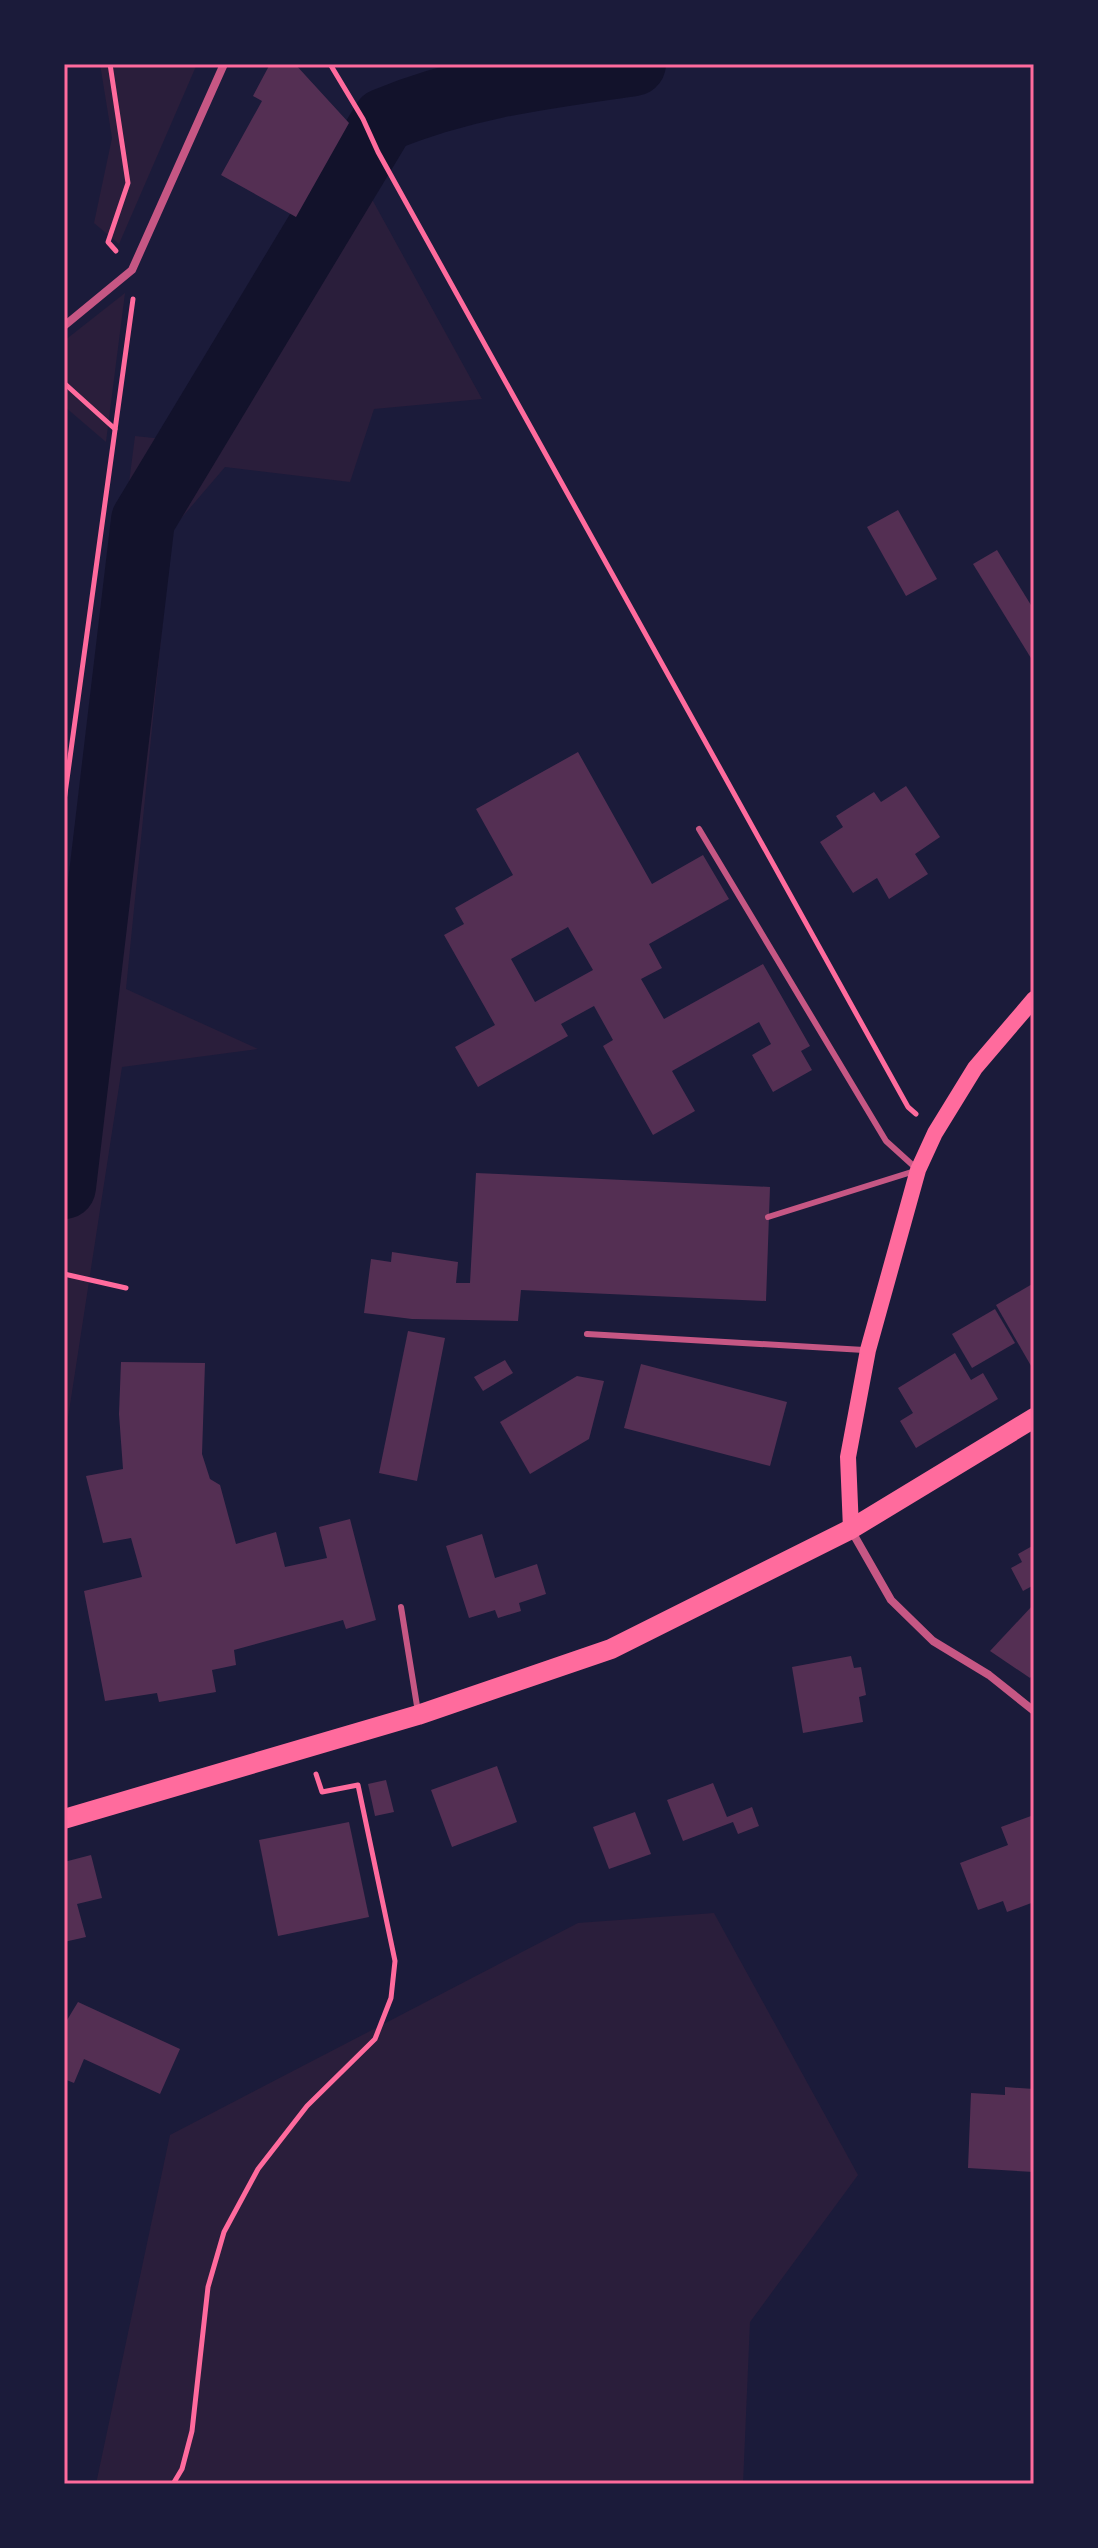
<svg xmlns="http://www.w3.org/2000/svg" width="1098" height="2548" font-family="'Source Sans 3',sans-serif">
  <rect width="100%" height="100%" fill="#1b1b3a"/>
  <g fill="#2a1e3b">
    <path d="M 100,64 L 197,64 L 119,244 L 94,223 L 112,138 Z"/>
    <path d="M 368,192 L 482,399 L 374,409 L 350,482 L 225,467 L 172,529 L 126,989 L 258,1049 L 122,1067 L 64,1444 L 64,992 L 135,436 L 210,444 Z"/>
    <path d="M 125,293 L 106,442 L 64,406 L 64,341 Z"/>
    <path d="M 714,1913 L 858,2175 L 750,2322 L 743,2484 L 96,2484 L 170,2135 L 578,1923 Z"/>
  </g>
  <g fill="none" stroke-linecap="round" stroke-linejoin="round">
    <path stroke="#12122b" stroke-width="64" d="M 64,1187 L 143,520 L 384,120 C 467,86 545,77 634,64"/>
  </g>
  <g fill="#542f53" fill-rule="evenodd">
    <path d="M 270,64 L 295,64 L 349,123 L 296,217 L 221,175 L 262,101 L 253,96 Z"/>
    <path d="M 898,510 L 937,579 L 906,596 L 867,527 Z"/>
    <path d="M 997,550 L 1034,610 L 1034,663 L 973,564 Z"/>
    <path d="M 578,752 L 652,884 L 703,855 L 729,899 L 649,944 L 662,968 L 641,979 L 664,1019 L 763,964 L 810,1046 L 801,1051 L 812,1070 L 773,1092 L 752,1055 L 771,1044 L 759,1022 L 672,1071 L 695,1111 L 653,1135 L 603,1046 L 613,1040 L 594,1006 L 561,1024 L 568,1036 L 478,1087 L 455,1047 L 495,1025 L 444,935 L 464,924 L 455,908 L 513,875 L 476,809 ZM 568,927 L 593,970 L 535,1002 L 511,959 Z"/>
    <path d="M 906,786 L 940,837 L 915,854 L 928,874 L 889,899 L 877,878 L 853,893 L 820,842 L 843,827 L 836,816 L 874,792 L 881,802 Z"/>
    <path d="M 476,1173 L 770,1187 L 766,1301 L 521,1290 L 518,1321 L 412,1319 L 364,1313 L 371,1259 L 391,1262 L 392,1252 L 458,1262 L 456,1283 L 470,1283 Z"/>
    <path d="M 1034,1283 L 1034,1371 L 996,1305 Z"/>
    <path d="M 995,1309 L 1015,1343 L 972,1368 L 952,1334 Z"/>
    <path d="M 408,1331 L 445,1338 L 417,1481 L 379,1473 Z"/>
    <path d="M 955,1353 L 971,1380 L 983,1373 L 998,1399 L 916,1448 L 900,1421 L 913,1413 L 898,1388 Z"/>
    <path d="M 505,1360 L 513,1373 L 483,1391 L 474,1377 Z"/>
    <path d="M 121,1362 L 205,1363 L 202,1454 L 210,1479 L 220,1485 L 236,1544 L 276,1532 L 285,1567 L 327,1558 L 319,1527 L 350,1519 L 376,1620 L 346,1629 L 343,1620 L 234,1650 L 236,1665 L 212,1670 L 216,1692 L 159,1702 L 157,1693 L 105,1701 L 84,1591 L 142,1577 L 131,1538 L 103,1543 L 86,1476 L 123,1469 L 119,1414 Z"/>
    <path d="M 641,1364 L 787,1402 L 770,1466 L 624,1428 Z"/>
    <path d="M 577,1376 L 604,1381 L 589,1439 L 530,1474 L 500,1422 Z"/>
    <path d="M 482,1534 L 495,1578 L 537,1564 L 546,1594 L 519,1603 L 521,1611 L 498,1618 L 495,1610 L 469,1618 L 446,1546 Z"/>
    <path d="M 1034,1545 L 1034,1585 L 1023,1591 L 1011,1568 L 1022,1562 L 1018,1554 Z"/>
    <path d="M 1034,1604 L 1034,1673 L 1030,1678 L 990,1651 Z"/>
    <path d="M 851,1656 L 854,1668 L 861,1667 L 866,1695 L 859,1697 L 863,1722 L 803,1733 L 792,1667 Z"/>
    <path d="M 497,1766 L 517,1822 L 452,1847 L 431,1790 Z"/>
    <path d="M 386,1780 L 394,1812 L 375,1816 L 368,1784 Z"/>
    <path d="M 713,1783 L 727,1817 L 752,1807 L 759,1826 L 738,1834 L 733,1822 L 683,1841 L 667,1800 Z"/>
    <path d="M 635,1812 L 651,1854 L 609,1869 L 593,1827 Z"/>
    <path d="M 1031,1816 L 1034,1823 L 1034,1902 L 1007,1912 L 1003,1901 L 978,1910 L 960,1863 L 1008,1845 L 1001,1827 Z"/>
    <path d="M 349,1822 L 369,1917 L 278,1936 L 259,1840 Z"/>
    <path d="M 91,1855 L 102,1898 L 77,1904 L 86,1937 L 64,1942 L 64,1862 Z"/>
    <path d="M 78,2002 L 180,2049 L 160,2094 L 84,2059 L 74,2083 L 64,2079 L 64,2025 Z"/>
    <path d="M 1005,2087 L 1034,2089 L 1034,2172 L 968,2168 L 971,2093 L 1005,2095 Z"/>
  </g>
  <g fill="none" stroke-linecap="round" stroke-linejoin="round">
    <g stroke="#ff6b9d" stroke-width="5">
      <path d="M 110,64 L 128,183 L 108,242 L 116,251"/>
      <path d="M 330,64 L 363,119 L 378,152 L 908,1107 L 916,1114"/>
      <path d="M 64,383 L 115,429"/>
      <path d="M 64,801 L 133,299"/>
      <path d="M 64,1274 L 126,1288"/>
      <path d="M 173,2484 L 182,2469 L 192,2431 L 208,2287 L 224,2232 L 258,2169 L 307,2106 L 375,2039 L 391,1998 L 395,1961 L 358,1785 L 322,1792 L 316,1774"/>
    </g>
    <g stroke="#c65784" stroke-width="6">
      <path d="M 699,829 L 886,1141 L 918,1170 L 768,1217"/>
      <path d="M 587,1334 L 864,1350"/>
      <path d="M 401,1607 L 418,1712"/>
    </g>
    <g stroke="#c65784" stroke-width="8">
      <path d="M 64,326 L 132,270 L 224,64"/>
      <path d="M 851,1530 L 891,1600 L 933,1641 L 989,1675 L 1034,1711"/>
    </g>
    <path stroke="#ff6b9d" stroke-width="16" d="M 851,1529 L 848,1457 L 868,1350 L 918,1170 L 935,1133 L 975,1068 L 1034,999"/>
    <path stroke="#ff6b9d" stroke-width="20" d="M 64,1819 L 418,1715 L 611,1649 L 851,1529 L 1034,1418"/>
  </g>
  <rect width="1098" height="2548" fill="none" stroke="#1b1b3a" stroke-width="132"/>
  <rect x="66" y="66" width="966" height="2416" fill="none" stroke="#ff6b9d" stroke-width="3"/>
</svg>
